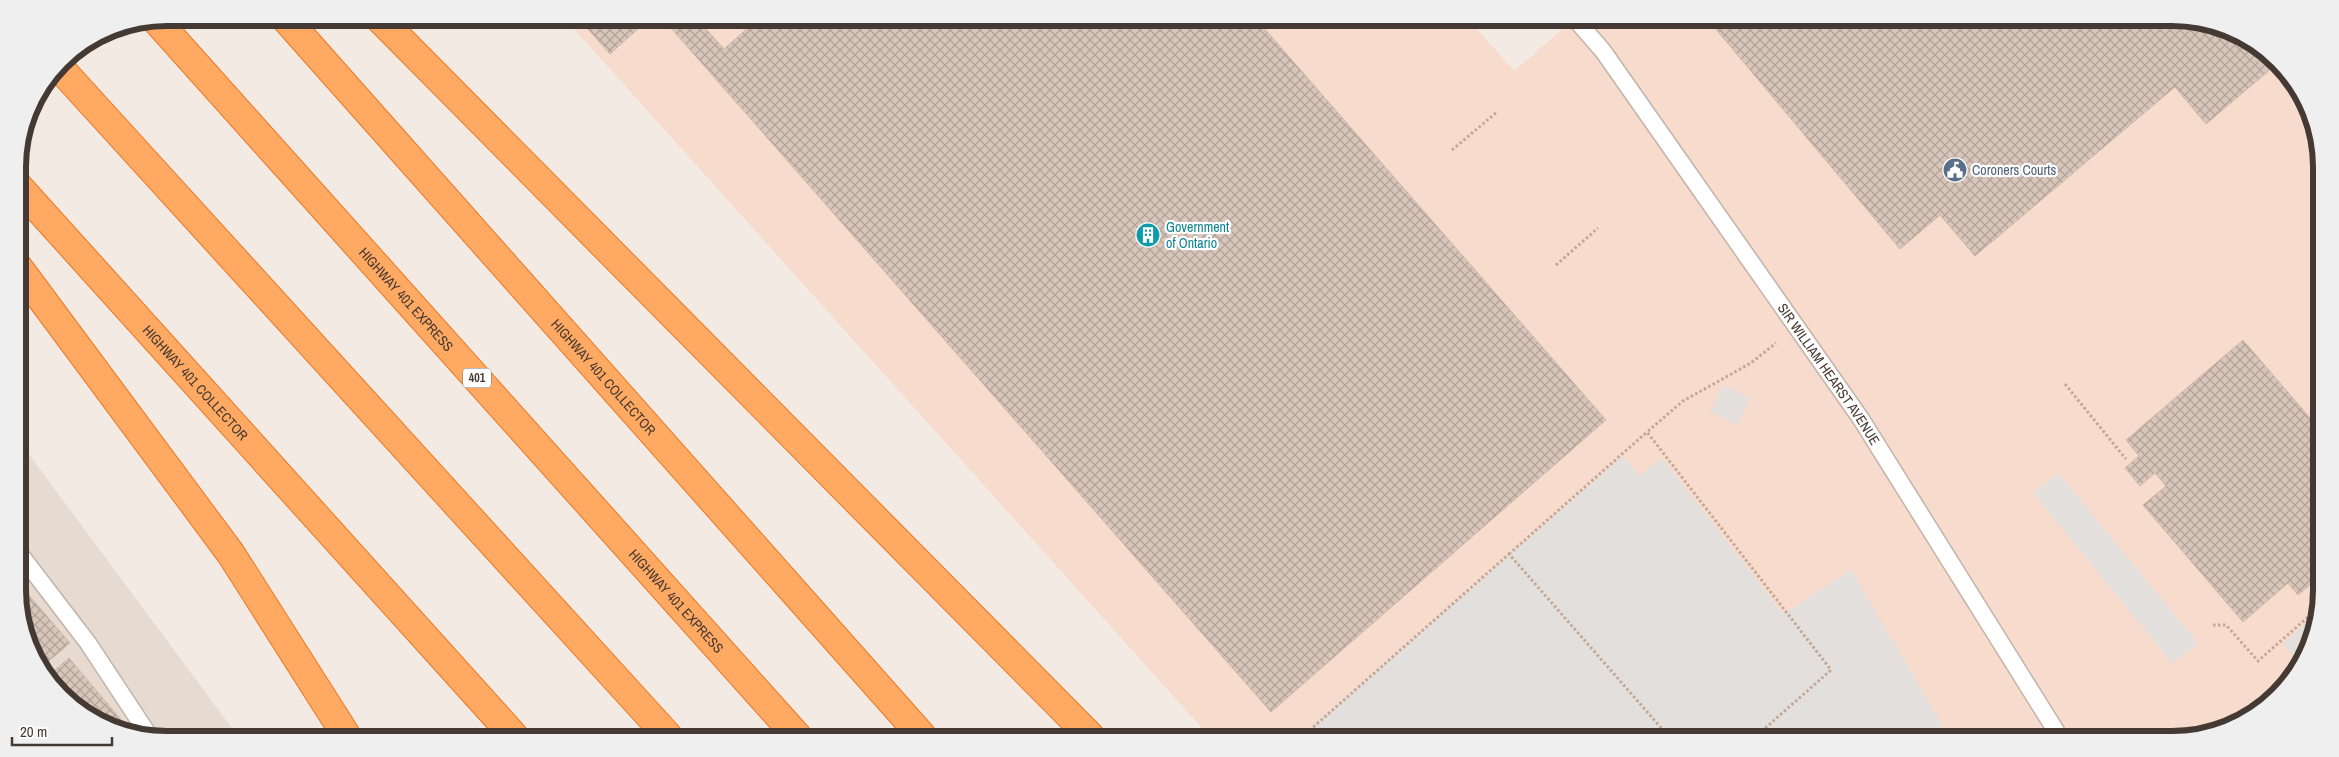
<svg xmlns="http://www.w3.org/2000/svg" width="2339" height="757" font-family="'Archivo Narrow',sans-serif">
  <defs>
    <pattern id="building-cross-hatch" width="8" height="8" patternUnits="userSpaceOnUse" patternTransform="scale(1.25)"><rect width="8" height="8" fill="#d8c6bb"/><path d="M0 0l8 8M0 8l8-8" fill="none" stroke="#b1a299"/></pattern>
  </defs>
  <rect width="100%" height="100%" fill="#f3ebe3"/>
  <path fill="#e7dbd1" d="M 19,441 L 237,735 L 128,734 L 92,719 L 55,689 L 20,619 Z"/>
  <path fill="#f7dbcc" d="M 565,19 L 1470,21 L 1514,71 L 1572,21 L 2211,23 L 2247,38 L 2284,68 L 2319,138 L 2316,629 L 2296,673 L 2263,708 L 2229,728 L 2181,739 L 1210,737 Z"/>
  <g fill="#e3dfdc">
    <path d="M 1724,385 L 1750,398 L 1737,425 L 1710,411 Z"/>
    <path d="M 1623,456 L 1640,476 L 1662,458 L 1783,614 L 1851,570 L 1950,739 L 1310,737 L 1306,732 Z"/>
    <path d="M 2058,473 L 2198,643 L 2173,664 L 2033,493 Z"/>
    <path d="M 2316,614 L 2316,629 L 2301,664 L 2283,644 Z"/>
  </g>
  <g fill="url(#building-cross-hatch)" stroke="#d1b9aa">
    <path d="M 579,19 L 633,19 L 640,27 L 610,54 Z"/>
    <path d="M 663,19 L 697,19 L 724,49 L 758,19 L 1257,20 L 1606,420 L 1271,712 Z"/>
    <path d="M 1709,21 L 2211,23 L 2247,38 L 2278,63 L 2206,124 L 2175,87 L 1975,256 L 1940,215 L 1900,249 Z"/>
    <path d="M 2243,340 L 2317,426 L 2317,579 L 2298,595 L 2288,583 L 2243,622 L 2143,505 L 2166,486 L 2155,473 L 2140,486 L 2125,468 L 2139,456 L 2126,440 Z"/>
    <path d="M 20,585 L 70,643 L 43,666 L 20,619 Z"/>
    <path d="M 69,658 L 133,734 L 128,734 L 92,719 L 55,689 L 48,676 Z"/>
  </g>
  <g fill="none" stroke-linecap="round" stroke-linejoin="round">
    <defs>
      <g id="lane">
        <path id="s1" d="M 1577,21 L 1603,51 L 1861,419 L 2061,739"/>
        <path d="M 20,554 L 88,643 L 148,734"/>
      </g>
      <g id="highway">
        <path id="s2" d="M 285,18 L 922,736"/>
        <path d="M 379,18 L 1091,737"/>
        <path id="s3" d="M 156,20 L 797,736"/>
        <path d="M 58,66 L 668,736"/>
        <path id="s4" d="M 18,186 L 513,735"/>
        <path d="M 18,267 L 231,554 L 346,735"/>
      </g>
    </defs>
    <use href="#lane" stroke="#c2b3a8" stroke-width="19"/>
    <use href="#highway" stroke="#e97827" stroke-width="30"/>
    <g stroke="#c2a895" stroke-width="3" stroke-dasharray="2.5 2.5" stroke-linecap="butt">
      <path d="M 1452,150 L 1497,112"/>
      <path d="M 1556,265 L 1598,228"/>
      <path d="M 2065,384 L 2126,459"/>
      <path d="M 1509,554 L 1647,432"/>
      <path d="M 2213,625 L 2226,625 L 2258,661 L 2316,610"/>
      <path d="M 1302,737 L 1509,554 L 1670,738"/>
      <path d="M 1754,738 L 1831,670 L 1647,432 L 1683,401 L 1751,363 L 1776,343"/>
    </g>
    <use href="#lane" stroke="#fff" stroke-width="16"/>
    <use href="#highway" stroke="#ffa962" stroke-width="28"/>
  </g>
  <defs>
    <symbol id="civic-disc" viewBox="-11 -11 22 22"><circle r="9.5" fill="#5c6f8a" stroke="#fff"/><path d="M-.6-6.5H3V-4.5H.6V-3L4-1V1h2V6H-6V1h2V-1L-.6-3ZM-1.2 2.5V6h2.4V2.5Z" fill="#fff"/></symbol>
    <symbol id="building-disc" viewBox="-11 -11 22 22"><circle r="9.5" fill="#0f9aa8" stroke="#fff"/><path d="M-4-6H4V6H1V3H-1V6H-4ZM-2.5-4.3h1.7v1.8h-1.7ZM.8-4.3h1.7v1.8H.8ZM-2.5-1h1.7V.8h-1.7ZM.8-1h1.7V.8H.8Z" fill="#fff"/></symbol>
  </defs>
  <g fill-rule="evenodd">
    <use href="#civic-disc" x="1941" y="156" width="28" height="28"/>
    <use href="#building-disc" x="1134" y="221" width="28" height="28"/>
  </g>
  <g text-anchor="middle" stroke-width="4.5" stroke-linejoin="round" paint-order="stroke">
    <rect fill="#fff" stroke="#7d7570" stroke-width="1" x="463" y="368.5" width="28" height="19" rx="4"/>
    <g font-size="12" font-weight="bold" fill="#453a33">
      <text x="477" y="382">401</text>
    </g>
    <g font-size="14" fill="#4e5e75" stroke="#fff" text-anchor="start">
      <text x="1972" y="175">Coroners Courts</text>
    </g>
    <g font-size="14" fill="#0d838f" stroke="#fff" text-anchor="start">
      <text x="1166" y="232">Government<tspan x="1166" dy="16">of Ontario</tspan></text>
    </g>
    <g font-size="14" fill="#453a33" stroke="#fff">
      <text dy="5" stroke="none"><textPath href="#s3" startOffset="375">HIGHWAY 401 EXPRESS</textPath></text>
      <text dy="5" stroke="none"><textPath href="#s1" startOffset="434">SIR WILLIAM HEARST AVENUE</textPath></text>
      <text dy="5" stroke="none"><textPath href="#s2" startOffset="480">HIGHWAY 401 COLLECTOR</textPath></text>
      <text dy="5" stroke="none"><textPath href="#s4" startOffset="265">HIGHWAY 401 COLLECTOR</textPath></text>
      <text dy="5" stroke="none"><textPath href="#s3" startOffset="780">HIGHWAY 401 EXPRESS</textPath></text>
    </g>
  </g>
  <path d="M0 0H2339V757H0ZM167 26H2172A141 141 0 0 1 2313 167V590A141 141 0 0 1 2172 731H167A141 141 0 0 1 26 590V167A141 141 0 0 1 167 26Z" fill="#f0efef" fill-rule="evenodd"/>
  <path fill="none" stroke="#453a33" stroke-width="6" d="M167 26H2172A141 141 0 0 1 2313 167V590A141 141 0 0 1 2172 731H167A141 141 0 0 1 26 590V167A141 141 0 0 1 167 26Z"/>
  <path d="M12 737v8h100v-8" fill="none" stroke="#453a33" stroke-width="2.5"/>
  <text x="20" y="737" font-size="15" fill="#453a33" stroke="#ffffff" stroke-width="4" paint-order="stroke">20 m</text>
</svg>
